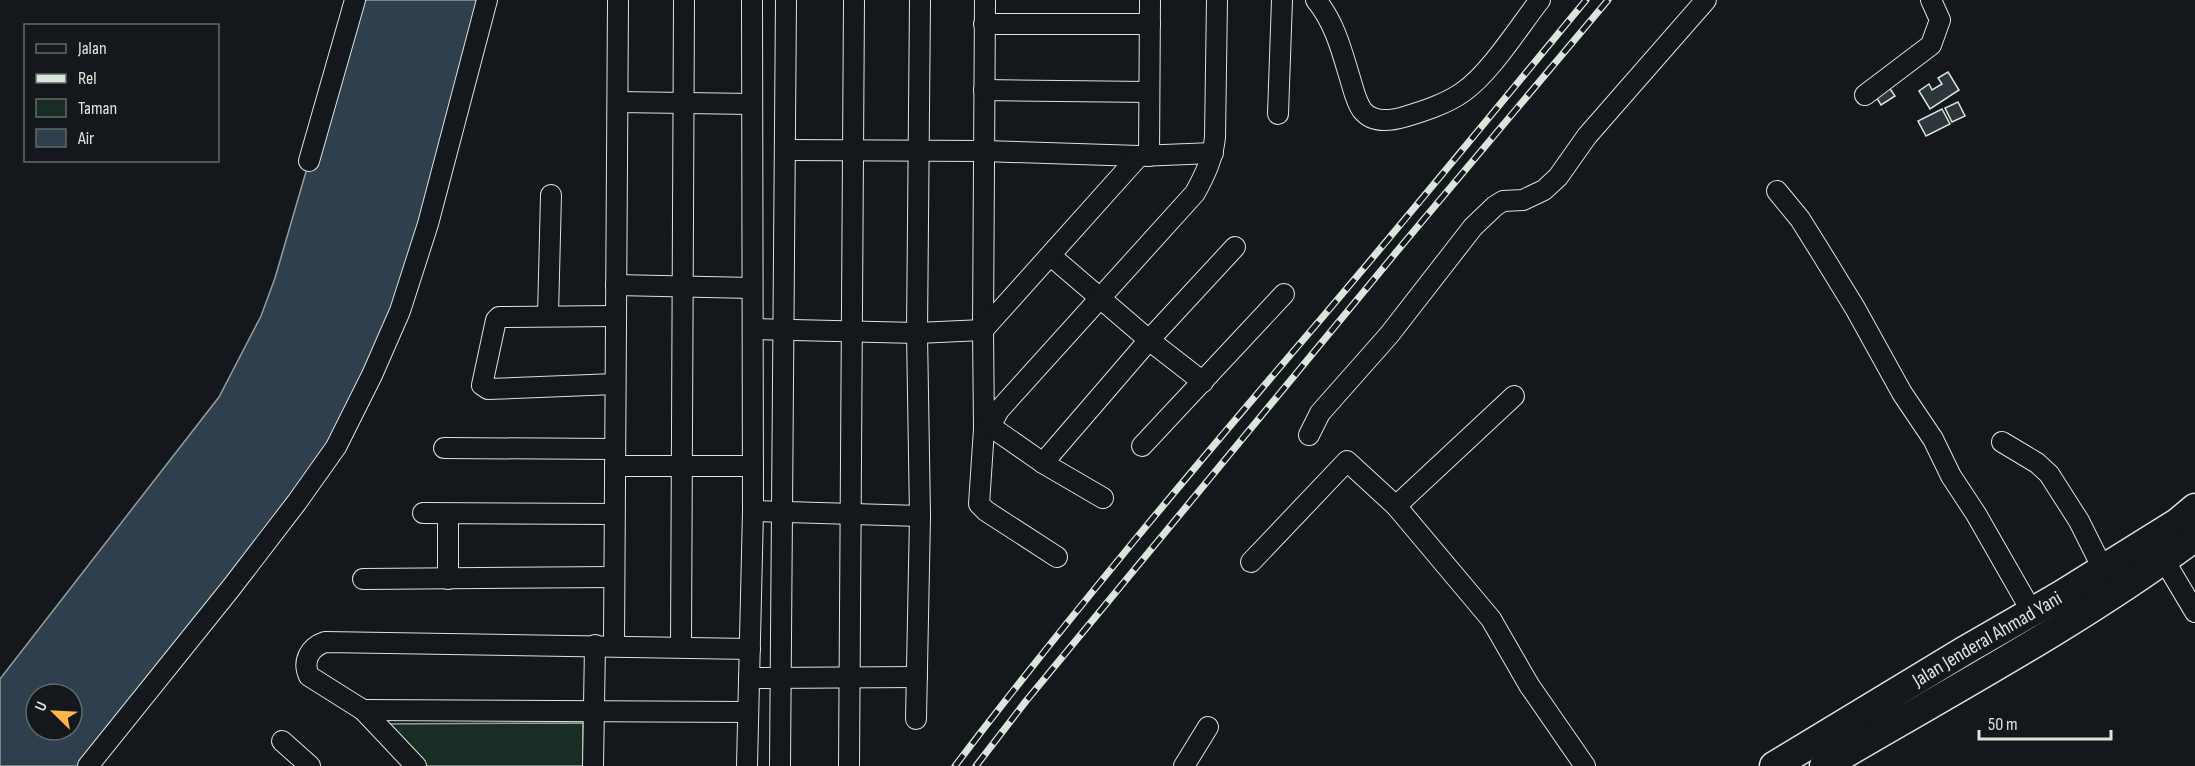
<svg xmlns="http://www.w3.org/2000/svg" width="2195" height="766" font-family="'Sofia Sans Condensed',sans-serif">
  <rect width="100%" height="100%" fill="#14181c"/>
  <path fill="#1a2d24" stroke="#939e99" stroke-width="1.5" d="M 583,723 L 583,766 L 425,766 L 375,724 Z"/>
  <path fill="#2f3f4d" stroke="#939e99" stroke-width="1.5" fill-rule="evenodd" d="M 356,0 L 490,0 L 400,311 L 351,417 L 88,766 L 0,766 L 0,679 L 219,397 L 261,316 L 275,278 ZM 36,694 L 72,694 L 72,730 L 36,730 Z"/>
  <g fill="#2c363c" stroke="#d8e6dc" stroke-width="1.5">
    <path d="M 1948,72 L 1959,90 L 1930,109 L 1919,91 L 1929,84 L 1932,90 L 1942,84 L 1938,78 Z"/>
    <path d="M 1888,86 L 1895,96 L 1881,105 L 1875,95 Z"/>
    <path d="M 1958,102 L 1965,116 L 1952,122 L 1945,108 Z"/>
    <path d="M 1942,109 L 1950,124 L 1926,136 L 1918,121 Z"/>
  </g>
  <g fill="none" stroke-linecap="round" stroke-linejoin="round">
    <defs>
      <g id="minor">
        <path d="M 985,0 L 983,330 L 984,429 L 979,504 L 986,511 L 1057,557"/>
        <path d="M 1316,0 C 1334,22 1341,48 1349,75 C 1353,87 1355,100 1362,110 C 1372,123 1390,121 1404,117 C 1424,111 1446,104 1463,92 C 1492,71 1518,28 1540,0"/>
        <path d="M 984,24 L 1150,24"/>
        <path d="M 984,90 L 1149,92"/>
        <path d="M 1865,95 L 1931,45 L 1940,20 L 1931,0"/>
        <path d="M 618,102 L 752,104"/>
        <path d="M 1278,114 L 1282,0"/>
        <path d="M 786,150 L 983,151 L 1139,156 L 1213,153"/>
        <path d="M 1149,156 L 1150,0"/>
        <path d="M 309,161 L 355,0"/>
        <path d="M 1777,191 L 1800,219 L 1820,251 L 1855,308 L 1902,393 L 1933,439 L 1951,476 L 1976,514 L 2032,612"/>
        <path d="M 1051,256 L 1149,340 L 1203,382"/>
        <path d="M 616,285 L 752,288"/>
        <path d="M 548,315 L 551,195"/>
        <path d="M 615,316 L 499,317 L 496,320 L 482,385 L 488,389 L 615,384"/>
        <path d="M 753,329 L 917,333 L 983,330 L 1139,156"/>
        <path d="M 990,426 L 1043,463 L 1103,498"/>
        <path d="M 984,429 L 990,426 L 999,410 L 1195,193 C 1205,175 1213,158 1215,137 L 1217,0"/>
        <path d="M 1309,435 L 1320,413 L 1389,335 L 1473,227 L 1495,206 L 1503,201 L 1523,200 L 1544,190 L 1558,177 L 1587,136 L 1706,0"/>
        <path d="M 2002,442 L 2037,463 L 2049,474 L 2079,521 L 2103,569"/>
        <path d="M 1142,446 L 1284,294"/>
        <path d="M 444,448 L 615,449"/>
        <path d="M 1043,463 L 1149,340 L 1235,247"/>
        <path d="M 615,466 L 753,466"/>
        <path d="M 1396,506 L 1514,396"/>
        <path d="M 753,511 L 920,516"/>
        <path d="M 423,513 L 614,514"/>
        <path d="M 2164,560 L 2195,612"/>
        <path d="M 1251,562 L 1347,461 L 1396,506 L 1491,619 L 1529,685 L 1585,766"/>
        <path d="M 363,579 L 613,577"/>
        <path d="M 448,579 L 448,514"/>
        <path d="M 614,645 L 618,0"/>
        <path d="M 681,647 L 684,0"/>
        <path d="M 749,678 L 917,677"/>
        <path d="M 363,710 L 748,712"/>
        <path d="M 916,719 L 920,516 L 917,333 L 920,0"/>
        <path d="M 282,741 L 310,766"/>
        <path d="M 88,766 L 231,588 L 297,502 L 336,447 L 372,375 L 400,311 L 428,224 L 487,0"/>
        <path d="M 416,766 L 363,710 L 309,676 C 302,661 310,647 325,642 L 750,649"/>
        <path d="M 593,766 L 595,645"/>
        <path d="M 747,766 L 753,511 L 752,0"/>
        <path d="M 780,766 L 786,0"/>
        <path d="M 849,766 L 854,0"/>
        <path d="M 1184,766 L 1208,727"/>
      </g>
      <g id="highway">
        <path id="s1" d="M 1774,766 L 1964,651 L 2063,594 L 2177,523 L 2195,508"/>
        <path d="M 1824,766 C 1949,692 2078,624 2195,537"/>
      </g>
    </defs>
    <use href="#minor" stroke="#d8e6dc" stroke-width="22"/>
    <use href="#highway" stroke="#d8e6dc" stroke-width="31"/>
    <use href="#minor" stroke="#14181c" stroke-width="20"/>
    <use href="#highway" stroke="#14181c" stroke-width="28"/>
    <defs>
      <g id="rail">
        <path d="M 955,766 C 1070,615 1192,470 1315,326 C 1407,218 1496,109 1586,0"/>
        <path d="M 976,766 L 1026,701 L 1403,244 L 1608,0"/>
      </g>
    </defs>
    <use href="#rail" stroke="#d8e6dc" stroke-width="7"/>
    <use href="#rail" stroke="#14181c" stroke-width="4.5" stroke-dasharray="14" stroke-linecap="butt"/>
  </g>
  <g text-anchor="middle" stroke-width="4.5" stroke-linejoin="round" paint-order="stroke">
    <g font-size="20" fill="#d8e6dc" stroke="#14181c">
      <text dy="7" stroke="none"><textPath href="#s1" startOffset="248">Jalan Jenderal Ahmad Yani</textPath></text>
    </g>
  </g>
  <rect x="24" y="24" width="195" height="138" fill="#14181c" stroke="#626a69" stroke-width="1.5"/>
  <rect x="36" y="44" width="30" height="9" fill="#14181c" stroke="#626a69" stroke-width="1.5"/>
  <text x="78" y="54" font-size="18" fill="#d8e6dc">Jalan</text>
  <rect x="36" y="74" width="30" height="9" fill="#d8e6dc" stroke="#626a69" stroke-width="1.5"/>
  <text x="78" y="84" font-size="18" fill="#d8e6dc">Rel</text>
  <rect x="36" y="99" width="30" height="18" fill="#1a2d24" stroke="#626a69" stroke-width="1.5"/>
  <text x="78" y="114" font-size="18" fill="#d8e6dc">Taman</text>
  <rect x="36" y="129" width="30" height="18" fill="#2f3f4d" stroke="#626a69" stroke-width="1.5"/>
  <text x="78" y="144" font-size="18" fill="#d8e6dc">Air</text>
  <g transform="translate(54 712) rotate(294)"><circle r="28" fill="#14181c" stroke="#626a69" stroke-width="1.5"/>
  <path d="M0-4.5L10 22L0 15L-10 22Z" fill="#ffb74d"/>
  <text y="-9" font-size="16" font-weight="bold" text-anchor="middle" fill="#d8e6dc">U</text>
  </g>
  <path d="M1979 730v9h132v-9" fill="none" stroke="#d8e6dc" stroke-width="3"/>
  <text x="1988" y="730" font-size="18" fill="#d8e6dc" stroke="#14181c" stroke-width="4.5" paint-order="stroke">50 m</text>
</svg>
